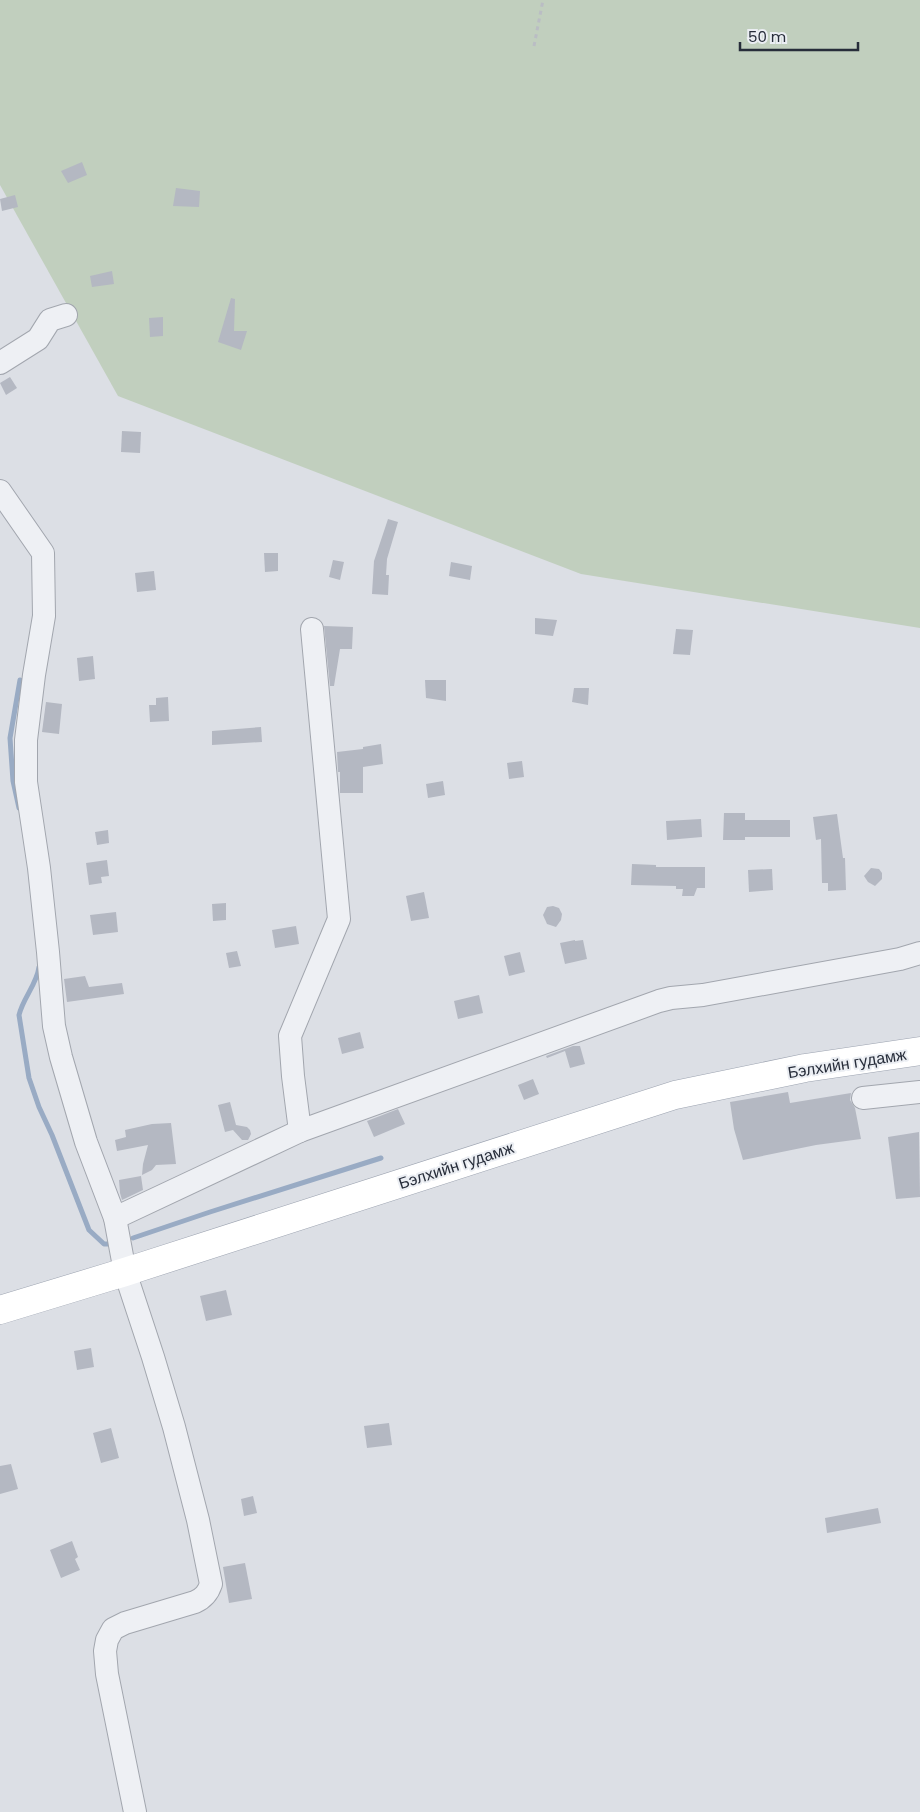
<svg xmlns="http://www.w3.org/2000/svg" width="920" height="1812" font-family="Poppins,sans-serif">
  <rect width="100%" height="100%" fill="#dcdfe5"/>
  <path fill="#c1cfbe" d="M 0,0 L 920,0 L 920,628 L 581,574 L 118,396 L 0,185 Z"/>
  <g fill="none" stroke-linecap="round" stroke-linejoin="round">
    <g stroke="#99abc4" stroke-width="5">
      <path d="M 19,808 L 13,781 L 10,738 L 20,680"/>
      <path d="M 39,967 C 37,984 23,998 19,1015 L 29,1078 L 39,1107 L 52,1135 L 89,1230 L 104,1244 L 112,1244"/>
      <path d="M 133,1238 L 210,1212 L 381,1158"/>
    </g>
  </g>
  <g fill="#b4b8c2">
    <path d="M 82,162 L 87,175 L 68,183 L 61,171 Z"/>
    <path d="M 176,188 L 200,191 L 199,207 L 173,206 Z"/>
    <path d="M 15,195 L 18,207 L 2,211 L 0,199 Z"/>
    <path d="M 112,271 L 114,284 L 92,287 L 90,276 Z"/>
    <path d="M 231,298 L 235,299 L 234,331 L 247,331 L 241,350 L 218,342 Z"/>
    <path d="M 163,317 L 163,336 L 150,337 L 149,318 Z"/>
    <path d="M 10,377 L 17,388 L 6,395 L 0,383 Z"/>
    <path d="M 122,431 L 141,432 L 140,453 L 121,452 Z"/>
    <path d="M 388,519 L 398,522 L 387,559 L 386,575 L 389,575 L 388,595 L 372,594 L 374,561 Z"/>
    <path d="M 264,553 L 278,553 L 278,571 L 265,572 Z"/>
    <path d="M 333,560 L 344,562 L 340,580 L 329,577 Z"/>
    <path d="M 451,562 L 472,566 L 470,580 L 449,576 Z"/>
    <path d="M 154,571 L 156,590 L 137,592 L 135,573 Z"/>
    <path d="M 535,618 L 557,620 L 553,636 L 535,634 Z"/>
    <path d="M 324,626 L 353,627 L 352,649 L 340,649 L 334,686 L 330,686 Z"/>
    <path d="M 676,629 L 693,630 L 690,655 L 673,654 Z"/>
    <path d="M 93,656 L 95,679 L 79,681 L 77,658 Z"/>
    <path d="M 425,680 L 446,680 L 446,701 L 426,698 Z"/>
    <path d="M 574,688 L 589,688 L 588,705 L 572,702 Z"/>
    <path d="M 168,697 L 169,721 L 150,722 L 149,705 L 156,705 L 156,698 Z"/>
    <path d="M 46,702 L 62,704 L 59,734 L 42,732 Z"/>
    <path d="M 261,727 L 262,742 L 212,745 L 212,731 Z"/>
    <path d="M 381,744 L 383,764 L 363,767 L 363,793 L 340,793 L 340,772 L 338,772 L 337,752 L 363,749 L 363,747 Z"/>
    <path d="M 522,761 L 524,777 L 509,779 L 507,763 Z"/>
    <path d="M 443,781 L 445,795 L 428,798 L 426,784 Z"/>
    <path d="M 724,813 L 745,813 L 745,820 L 790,820 L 790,837 L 745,837 L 745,840 L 723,840 Z"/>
    <path d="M 837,814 L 843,858 L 845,858 L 846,890 L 828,891 L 828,883 L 822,883 L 821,839 L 816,840 L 813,817 Z"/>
    <path d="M 701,819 L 702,837 L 667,840 L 666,821 Z"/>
    <path d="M 108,830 L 109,843 L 97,845 L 95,832 Z"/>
    <path d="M 107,860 L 109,876 L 101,877 L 102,883 L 89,885 L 86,863 Z"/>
    <path d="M 632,864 L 656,865 L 656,867 L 705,867 L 705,888 L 697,888 L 694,896 L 682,896 L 683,889 L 676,889 L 676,886 L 631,885 Z"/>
    <path d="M 871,868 L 879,869 L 882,873 L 882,879 L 875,886 L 868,882 L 864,876 Z"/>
    <path d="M 772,869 L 773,890 L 749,892 L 748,870 Z"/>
    <path d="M 424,892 L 429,918 L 411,921 L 406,896 Z"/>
    <path d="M 226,903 L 226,920 L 213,921 L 212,904 Z"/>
    <path d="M 553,906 L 559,908 L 562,914 L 561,920 L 556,927 L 547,924 L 543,915 L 547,907 Z"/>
    <path d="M 116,912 L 118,932 L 93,935 L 90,915 Z"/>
    <path d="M 296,926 L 299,944 L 275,948 L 272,930 Z"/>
    <path d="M 575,940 L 575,941 L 583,940 L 587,959 L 565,964 L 560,943 Z"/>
    <path d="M 237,951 L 241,966 L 229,968 L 226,953 Z"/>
    <path d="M 520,952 L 525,972 L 509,976 L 504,956 Z"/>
    <path d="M 85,976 L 89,987 L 122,983 L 124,994 L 67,1002 L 64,979 Z"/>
    <path d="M 479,995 L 483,1013 L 458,1019 L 454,1001 Z"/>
    <path d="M 360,1032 L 364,1048 L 342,1054 L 338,1038 Z"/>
    <path d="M 573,1046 L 580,1046 L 585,1064 L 570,1068 L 565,1051 L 547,1058 L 546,1056 Z"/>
    <path d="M 533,1079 L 539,1094 L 524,1100 L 518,1085 Z"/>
    <path d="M 788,1092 L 790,1103 L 851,1093 L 850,1100 L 855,1108 L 861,1139 L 816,1145 L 743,1160 L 734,1129 L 730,1102 Z"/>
    <path d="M 230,1102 L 236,1125 L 247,1127 L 250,1130 L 251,1134 L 248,1140 L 242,1140 L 233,1130 L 225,1132 L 218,1105 Z"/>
    <path d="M 398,1109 L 405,1124 L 374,1137 L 367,1121 Z"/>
    <path d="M 171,1123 L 176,1164 L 156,1165 L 152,1170 L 142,1175 L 143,1164 L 148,1145 L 117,1151 L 115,1140 L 126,1137 L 125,1130 L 152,1124 Z"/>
    <path d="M 919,1132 L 920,1197 L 896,1199 L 888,1137 Z"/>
    <path d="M 141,1176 L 143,1190 L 122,1200 L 120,1193 L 119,1180 Z"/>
    <path d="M 226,1290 L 232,1315 L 206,1321 L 200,1296 Z"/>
    <path d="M 91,1348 L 94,1367 L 77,1370 L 74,1351 Z"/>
    <path d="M 389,1423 L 392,1445 L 367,1448 L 364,1426 Z"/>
    <path d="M 111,1428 L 119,1458 L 101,1463 L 93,1433 Z"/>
    <path d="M 11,1464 L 18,1489 L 0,1494 L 0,1466 Z"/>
    <path d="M 253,1496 L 257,1513 L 244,1516 L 241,1499 Z"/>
    <path d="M 878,1508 L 881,1523 L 827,1533 L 825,1518 Z"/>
    <path d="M 72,1541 L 78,1557 L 75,1559 L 80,1570 L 61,1578 L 50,1550 Z"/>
    <path d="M 245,1563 L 252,1599 L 229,1603 L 223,1567 Z"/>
  </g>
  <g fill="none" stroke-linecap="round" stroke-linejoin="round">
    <defs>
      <g id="minor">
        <path d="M 0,363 L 38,339 L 50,320 L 66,315"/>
        <path d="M 0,491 L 43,553 L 44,616 L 34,675 L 26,740 L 26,782 L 39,868 L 48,952 L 54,1026 L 61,1057 L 86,1142 L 115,1218 L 125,1272 L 153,1357 L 174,1427 L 198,1520 L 211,1584 C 208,1593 204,1598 195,1602 L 125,1623 L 113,1629 L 107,1640 L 105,1651 L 107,1674 L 135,1812"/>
        <path d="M 863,1098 L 920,1092"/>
        <path d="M 300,1131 L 293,1076 L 290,1036 L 339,919 L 312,629"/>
        <path d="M 115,1218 L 300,1131 L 659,1001 L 671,998 L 703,995 L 900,959 L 920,953"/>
      </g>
      <path id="major" d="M 0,1310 L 125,1272 L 675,1095 L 805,1068 L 920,1051"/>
    </defs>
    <use href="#minor" stroke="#a2a6ae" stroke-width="24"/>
    <use href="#major" stroke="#9ca3b0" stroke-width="29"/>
    <path stroke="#babdc4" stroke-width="3" stroke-dasharray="4 4" stroke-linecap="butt" d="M 534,46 L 543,0"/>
    <use href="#minor" stroke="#eef0f4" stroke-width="22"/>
    <use href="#major" stroke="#fff" stroke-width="28"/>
  </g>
  <g text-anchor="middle" stroke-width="4" stroke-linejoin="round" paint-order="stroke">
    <g font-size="16" fill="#272d3a" stroke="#ebeef3">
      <text transform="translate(847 1063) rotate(-9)" y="6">Бэлхийн гудамж</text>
      <text transform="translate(456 1165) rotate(-18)" y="6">Бэлхийн гудамж</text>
    </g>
  </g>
  <path d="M740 42v8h118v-8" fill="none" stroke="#272d3a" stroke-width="2.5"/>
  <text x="748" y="42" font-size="15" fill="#272d3a" stroke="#ebeef3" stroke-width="4" paint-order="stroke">50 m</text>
</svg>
